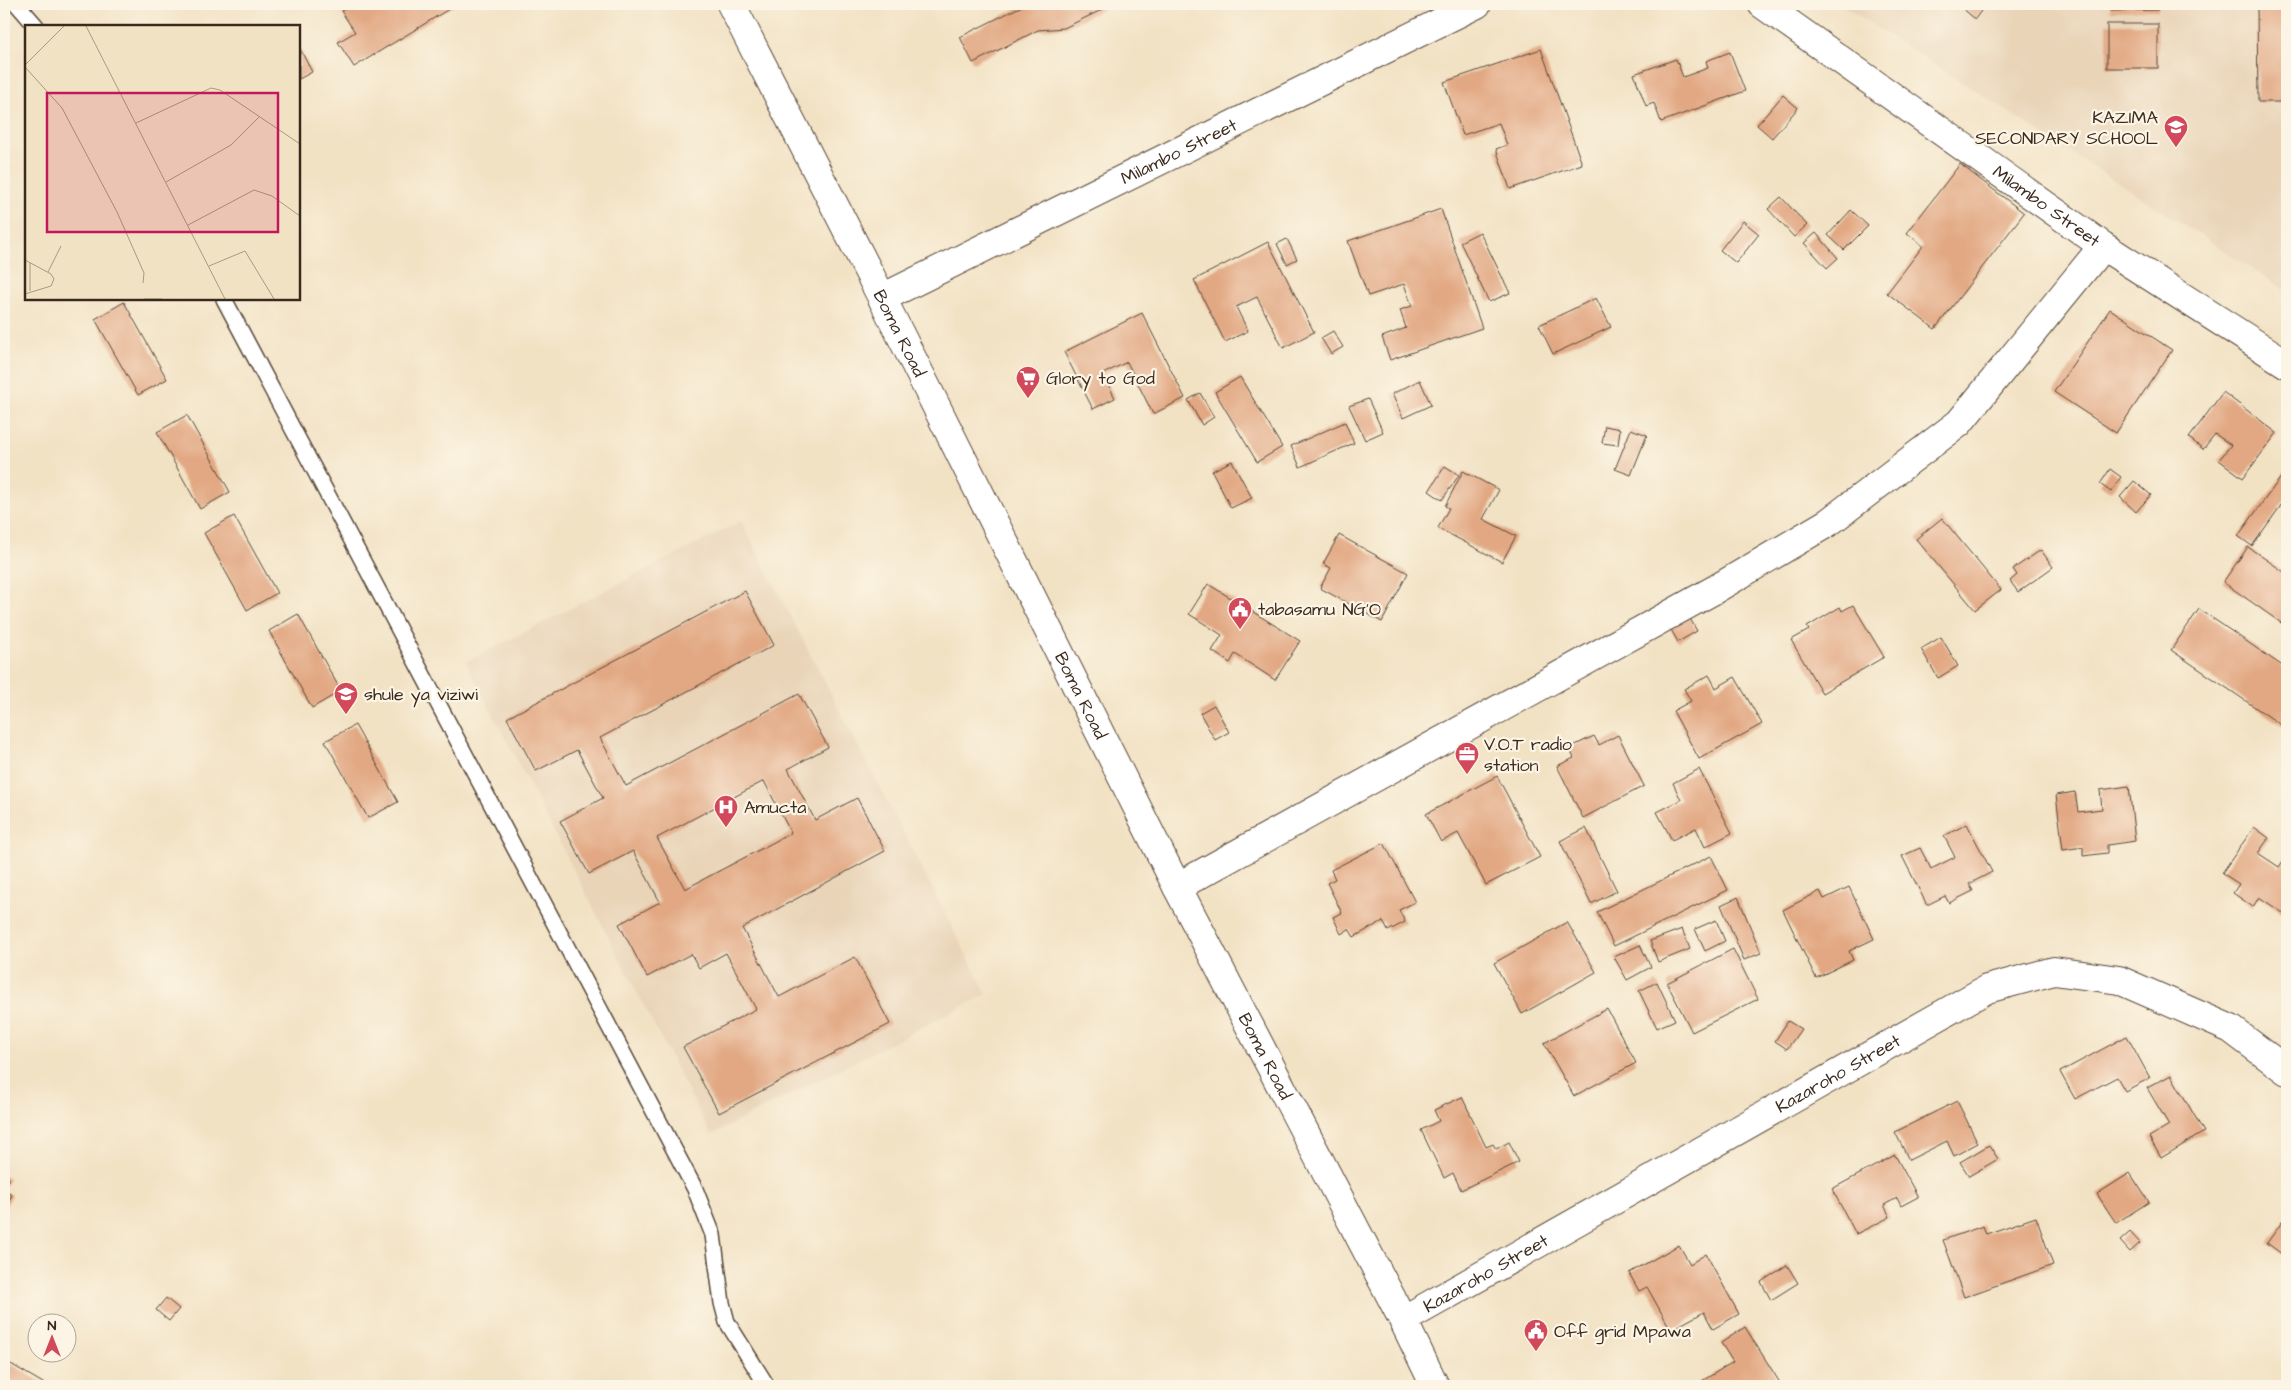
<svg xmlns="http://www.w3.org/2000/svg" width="2291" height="1390" font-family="'Architects Daughter',sans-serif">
  <rect width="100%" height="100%" fill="#fcf5e5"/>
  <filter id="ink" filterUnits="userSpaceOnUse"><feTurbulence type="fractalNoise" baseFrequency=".02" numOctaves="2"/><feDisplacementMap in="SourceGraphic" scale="10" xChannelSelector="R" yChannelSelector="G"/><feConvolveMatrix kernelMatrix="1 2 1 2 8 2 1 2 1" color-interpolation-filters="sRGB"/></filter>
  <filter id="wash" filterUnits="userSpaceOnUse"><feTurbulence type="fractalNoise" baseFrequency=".0096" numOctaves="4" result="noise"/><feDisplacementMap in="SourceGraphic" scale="20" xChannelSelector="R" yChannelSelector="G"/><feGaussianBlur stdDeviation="1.12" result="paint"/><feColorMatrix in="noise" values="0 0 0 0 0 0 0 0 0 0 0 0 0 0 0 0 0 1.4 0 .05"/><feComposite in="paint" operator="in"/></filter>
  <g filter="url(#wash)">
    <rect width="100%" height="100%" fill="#f2e2c4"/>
    <g fill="#e9d4b8">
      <path d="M 1840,4 L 2287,4 L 2287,291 Z"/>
      <path d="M 741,521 L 987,994 L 711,1135 L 466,662 Z"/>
    </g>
    <g id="blocks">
      <g fill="#e2a883" fill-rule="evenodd">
        <path d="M 353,4 L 457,4 L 354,67 L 338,42 L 355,32 L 341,11 Z"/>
        <path d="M 1026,4 L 1114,4 L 1064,28 L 1038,30 L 973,63 L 960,37 Z"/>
        <path d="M 1963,4 L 1986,4 L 1975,19 L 1961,7 Z"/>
        <path d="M 2110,4 L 2158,4 L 2158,10 L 2110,11 Z"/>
        <path d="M 2257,4 L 2287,4 L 2287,102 L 2258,102 Z"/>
        <rect x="2107" y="24" width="51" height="44"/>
        <path d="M 299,47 L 312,72 L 299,79 Z"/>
        <path d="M 1541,49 L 1582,164 L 1510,189 L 1496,149 L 1507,145 L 1499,123 L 1463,135 L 1444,82 Z"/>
        <path d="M 1730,52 L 1745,91 L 1661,122 L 1654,103 L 1646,106 L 1634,74 L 1676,59 L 1683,77 L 1708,68 L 1706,61 Z"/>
        <path d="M 1783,95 L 1798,108 L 1772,138 L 1757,125 Z"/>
        <path d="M 1960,164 L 2024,213 L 1935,329 L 1887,293 L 1923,246 L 1907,233 Z"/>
        <path d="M 1781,197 L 1807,225 L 1794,237 L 1768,209 Z"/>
        <path d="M 1441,209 L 1482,328 L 1390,360 L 1382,337 L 1406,328 L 1400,310 L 1412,306 L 1404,284 L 1368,296 L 1348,241 Z"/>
        <path d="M 1851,210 L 1868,226 L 1844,250 L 1828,235 Z"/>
        <path d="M 1743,221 L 1759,234 L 1736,263 L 1720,250 Z"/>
        <path d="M 1480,232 L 1510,293 L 1489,302 L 1460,242 Z"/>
        <path d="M 1816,233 L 1838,258 L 1827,268 L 1804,243 Z"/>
        <path d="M 1287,239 L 1297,259 L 1287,264 L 1277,244 Z"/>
        <path d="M 1268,242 L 1314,332 L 1283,348 L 1257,297 L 1236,307 L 1248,331 L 1225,342 L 1194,280 Z"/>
        <path d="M 1596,298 L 1611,327 L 1553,354 L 1539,325 Z"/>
        <path d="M 124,302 L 167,379 L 138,395 L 95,319 Z"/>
        <path d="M 2110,309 L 2172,350 L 2116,433 L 2054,392 Z"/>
        <path d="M 1142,313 L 1185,398 L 1153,414 L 1127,362 L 1103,374 L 1115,398 L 1093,409 L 1064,352 Z"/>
        <path d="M 1333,331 L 1343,347 L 1331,354 L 1321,338 Z"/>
        <path d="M 1240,377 L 1282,447 L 1257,462 L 1215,392 Z"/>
        <path d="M 1420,380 L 1431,405 L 1403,418 L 1392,394 Z"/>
        <path d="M 2223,392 L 2277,433 L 2243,478 L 2219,460 L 2231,445 L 2215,434 L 2203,449 L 2189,438 Z"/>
        <path d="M 1200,393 L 1214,417 L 1202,425 L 1188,400 Z"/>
        <path d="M 1368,399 L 1383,432 L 1365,440 L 1349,406 Z"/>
        <path d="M 187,415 L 230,492 L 200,509 L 157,432 Z"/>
        <path d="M 1345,422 L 1354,443 L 1300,467 L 1291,446 Z"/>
        <path d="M 1605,426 L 1620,429 L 1618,445 L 1602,443 Z"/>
        <path d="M 1631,429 L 1647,435 L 1631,475 L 1615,469 Z"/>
        <path d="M 1232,461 L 1252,498 L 1231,508 L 1212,471 Z"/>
        <path d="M 1445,466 L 1459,475 L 1442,500 L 1429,491 Z"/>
        <path d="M 2110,469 L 2121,477 L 2111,492 L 2100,484 Z"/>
        <path d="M 2287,469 L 2287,497 L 2252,546 L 2238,536 Z"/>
        <path d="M 1463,471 L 1499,490 L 1483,519 L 1516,536 L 1502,562 L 1438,528 L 1449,508 L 1445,506 Z"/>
        <path d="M 2134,481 L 2151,495 L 2136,512 L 2120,497 Z"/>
        <path d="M 234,516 L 277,593 L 247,610 L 204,533 Z"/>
        <path d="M 1942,518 L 2001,590 L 1975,610 L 1916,539 Z"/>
        <path d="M 1339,535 L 1408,573 L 1382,622 L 1320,588 L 1331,568 L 1323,564 Z"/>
        <path d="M 2248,547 L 2287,574 L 2287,627 L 2223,582 Z"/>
        <path d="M 2041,550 L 2053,567 L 2018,592 L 2010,581 L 2017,575 L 2013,569 Z"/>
        <path d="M 1208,584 L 1300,641 L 1275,680 L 1235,654 L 1230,663 L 1212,651 L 1222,635 L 1189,614 Z"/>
        <path d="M 745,591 L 774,645 L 600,738 L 626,786 L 799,694 L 828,747 L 788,769 L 815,820 L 857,798 L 885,851 L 742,928 L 779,997 L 855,957 L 890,1024 L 719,1113 L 683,1047 L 756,1009 L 726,953 L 699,968 L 691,954 L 647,977 L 619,924 L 660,902 L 633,851 L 589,874 L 560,821 L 603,798 L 577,750 L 536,771 L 507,718 ZM 764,781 L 791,833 L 685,889 L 657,838 Z"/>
        <path d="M 1853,605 L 1884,657 L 1822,693 L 1791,640 L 1809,630 L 1807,627 L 1840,607 L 1842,611 Z"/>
        <path d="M 2199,609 L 2287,669 L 2287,729 L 2171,650 Z"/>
        <path d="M 298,614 L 341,691 L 312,708 L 269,631 Z"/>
        <path d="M 1688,615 L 1697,631 L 1678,642 L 1669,626 Z"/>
        <path d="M 1941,637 L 1958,666 L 1938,678 L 1921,649 Z"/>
        <path d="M 1709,675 L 1716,688 L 1735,677 L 1762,724 L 1699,759 L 1673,711 L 1691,701 L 1684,689 Z"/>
        <path d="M 1214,705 L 1229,732 L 1215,740 L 1200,713 Z"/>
        <path d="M 355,725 L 398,802 L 368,818 L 325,741 Z"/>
        <path d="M 1618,735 L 1644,786 L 1583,818 L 1557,766 L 1574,758 L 1569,748 L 1594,736 L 1599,745 Z"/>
        <path d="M 1699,769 L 1732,833 L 1705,847 L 1696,828 L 1672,840 L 1657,812 L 1681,800 L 1673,783 Z"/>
        <path d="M 1497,776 L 1540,857 L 1486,885 L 1458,833 L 1441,842 L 1426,814 Z"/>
        <path d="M 2129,786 L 2135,841 L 2107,845 L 2107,853 L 2083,856 L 2083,847 L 2063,850 L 2056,795 L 2075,792 L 2078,812 L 2102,809 L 2100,790 Z"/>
        <path d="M 1967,824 L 1992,872 L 1969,884 L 1973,891 L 1949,903 L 1945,896 L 1927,905 L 1902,856 L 1920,848 L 1931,869 L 1955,857 L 1944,836 Z"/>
        <path d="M 2254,827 L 2269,838 L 2258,853 L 2279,867 L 2287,855 L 2287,907 L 2283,913 L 2259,897 L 2253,907 L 2233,893 L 2239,884 L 2222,873 Z"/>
        <path d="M 1586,828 L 1617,891 L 1591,904 L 1560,841 Z"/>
        <path d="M 1384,843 L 1415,902 L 1399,910 L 1405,922 L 1388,931 L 1383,921 L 1354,937 L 1349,929 L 1341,934 L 1333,917 L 1342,913 L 1327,883 L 1335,879 L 1331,870 Z"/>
        <path d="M 1711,856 L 1728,890 L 1614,946 L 1597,912 Z"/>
        <path d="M 1849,887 L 1874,939 L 1849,951 L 1853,960 L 1816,978 L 1783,910 L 1820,891 L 1824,899 Z"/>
        <path d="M 1738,897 L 1761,953 L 1744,960 L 1721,905 Z"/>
        <path d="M 1716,920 L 1725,941 L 1705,951 L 1695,929 Z"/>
        <path d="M 1567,922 L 1596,972 L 1522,1014 L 1494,963 Z"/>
        <path d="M 1682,929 L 1690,949 L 1658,962 L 1650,941 Z"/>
        <path d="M 1640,945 L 1651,967 L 1627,980 L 1614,957 Z"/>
        <path d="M 1733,949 L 1758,999 L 1692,1032 L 1667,983 Z"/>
        <path d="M 1657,982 L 1675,1020 L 1657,1028 L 1639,991 Z"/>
        <path d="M 1607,1009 L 1636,1063 L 1574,1096 L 1544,1043 Z"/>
        <path d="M 1788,1021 L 1801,1029 L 1787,1049 L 1775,1041 Z"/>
        <path d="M 2127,1036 L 2150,1078 L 2125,1091 L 2117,1077 L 2075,1099 L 2060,1072 Z"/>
        <path d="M 2171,1075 L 2204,1132 L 2161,1158 L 2149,1137 L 2169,1125 L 2147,1088 Z"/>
        <path d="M 1462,1097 L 1486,1147 L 1493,1144 L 1496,1149 L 1509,1142 L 1519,1162 L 1461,1190 L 1453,1173 L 1444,1178 L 1421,1130 L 1439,1121 L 1434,1110 Z"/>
        <path d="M 1957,1101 L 1978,1143 L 1954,1156 L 1947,1141 L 1909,1160 L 1895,1132 Z"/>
        <path d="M 1989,1145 L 1998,1159 L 1969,1176 L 1960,1162 Z"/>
        <path d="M 1895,1155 L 1918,1197 L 1901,1206 L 1897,1198 L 1884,1205 L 1890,1217 L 1856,1234 L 1832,1189 Z"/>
        <path d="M 2130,1173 L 2149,1202 L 2116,1223 L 2097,1194 Z"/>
        <path d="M 4,1175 L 9,1178 L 4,1188 Z"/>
        <path d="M 4,1191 L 12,1195 L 4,1209 Z"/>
        <path d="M 2287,1215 L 2287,1258 L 2267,1243 Z"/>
        <path d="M 2036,1217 L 2053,1265 L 1964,1297 L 1943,1240 L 1983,1226 L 1986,1234 Z"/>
        <path d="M 2130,1232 L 2140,1243 L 2130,1252 L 2120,1241 Z"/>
        <path d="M 1679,1245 L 1690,1264 L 1706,1254 L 1739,1314 L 1713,1329 L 1704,1312 L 1671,1330 L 1647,1287 L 1639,1291 L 1629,1273 Z"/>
        <path d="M 1787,1265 L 1798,1283 L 1771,1300 L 1761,1282 Z"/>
        <path d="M 166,1298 L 179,1309 L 169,1321 L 156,1310 Z"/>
        <path d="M 1745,1327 L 1782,1386 L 1699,1386 L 1697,1384 L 1733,1362 L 1721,1343 Z"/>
        <path d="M 4,1360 L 48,1386 L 4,1386 Z"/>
      </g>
    </g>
  </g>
  <g filter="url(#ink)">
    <use href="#blocks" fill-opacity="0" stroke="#564637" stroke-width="1"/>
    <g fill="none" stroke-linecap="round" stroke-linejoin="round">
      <defs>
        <g id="service">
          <path d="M 17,4 L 36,26"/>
          <path d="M 224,299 L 695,1189 L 713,1235 L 722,1303 L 727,1322 L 767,1386"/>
        </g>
        <g id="minor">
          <path id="s1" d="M 1762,4 L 2103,246 L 2287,364"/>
          <path id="s2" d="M 882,298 L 1477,4"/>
          <path d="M 1177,887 L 1714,590 L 1829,522 L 1959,423 L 2103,246"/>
          <path id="s3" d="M 1403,1320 L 1987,989 L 2054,971 L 2119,980 L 2231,1029 L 2287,1071"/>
        </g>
        <g id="secondary">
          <path id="s4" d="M 731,4 L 882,298 L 1177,887 L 1403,1320 L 1435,1386"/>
        </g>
      </defs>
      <use href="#service" stroke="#564637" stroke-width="18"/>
      <use href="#minor" stroke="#564637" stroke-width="30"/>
      <use href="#secondary" stroke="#564637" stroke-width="30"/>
      <use href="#service" stroke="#fff" stroke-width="15"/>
      <use href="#minor" stroke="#fff" stroke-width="28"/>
      <use href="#secondary" stroke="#fff" stroke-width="28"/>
    </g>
  </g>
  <defs>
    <symbol id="school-pin" viewBox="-11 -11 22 30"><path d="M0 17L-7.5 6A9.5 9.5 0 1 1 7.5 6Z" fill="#d1495b" stroke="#fcf5e5"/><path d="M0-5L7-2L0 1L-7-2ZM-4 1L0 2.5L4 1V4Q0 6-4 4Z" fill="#fff"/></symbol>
    <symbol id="supermarket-pin" viewBox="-11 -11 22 30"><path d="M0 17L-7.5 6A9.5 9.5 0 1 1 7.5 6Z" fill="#d1495b" stroke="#fcf5e5"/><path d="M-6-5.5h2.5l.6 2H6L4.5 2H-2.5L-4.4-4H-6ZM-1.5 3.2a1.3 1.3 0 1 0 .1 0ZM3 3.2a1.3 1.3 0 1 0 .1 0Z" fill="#fff"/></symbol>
    <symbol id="civic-pin" viewBox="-11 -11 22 30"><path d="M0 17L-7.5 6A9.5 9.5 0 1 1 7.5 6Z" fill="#d1495b" stroke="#fcf5e5"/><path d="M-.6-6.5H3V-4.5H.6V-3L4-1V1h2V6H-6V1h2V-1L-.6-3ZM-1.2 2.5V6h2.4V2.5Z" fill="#fff"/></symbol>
    <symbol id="office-pin" viewBox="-11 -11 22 30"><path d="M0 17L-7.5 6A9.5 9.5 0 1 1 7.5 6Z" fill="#d1495b" stroke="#fcf5e5"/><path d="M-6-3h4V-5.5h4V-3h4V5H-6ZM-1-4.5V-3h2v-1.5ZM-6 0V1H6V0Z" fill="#fff"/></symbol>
    <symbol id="hospital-pin" viewBox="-11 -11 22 30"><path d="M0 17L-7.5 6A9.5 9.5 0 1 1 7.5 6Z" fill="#d1495b" stroke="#fcf5e5"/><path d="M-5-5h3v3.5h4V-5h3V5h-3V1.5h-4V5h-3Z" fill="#fff"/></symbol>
  </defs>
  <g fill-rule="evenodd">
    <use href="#school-pin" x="2162" y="113" width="28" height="38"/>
    <use href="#supermarket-pin" x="1014" y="364" width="28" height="38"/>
    <use href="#civic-pin" x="1226" y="595" width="28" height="38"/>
    <use href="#school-pin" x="332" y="680" width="28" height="38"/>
    <use href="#office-pin" x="1453" y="740" width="28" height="38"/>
    <use href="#hospital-pin" x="712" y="793" width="28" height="38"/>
    <use href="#civic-pin" x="1522" y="1317" width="28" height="38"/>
  </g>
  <g text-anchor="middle" stroke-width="4.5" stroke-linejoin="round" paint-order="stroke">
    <g font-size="18" fill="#3b2a1e" stroke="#fcf5e5" text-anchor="start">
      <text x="2158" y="123" text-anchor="end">KAZIMA<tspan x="2158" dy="21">SECONDARY SCHOOL</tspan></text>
      <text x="1046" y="384">Glory to God</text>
      <text x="1258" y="615">tabasamu NG'O</text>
      <text x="364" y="700">shule ya viziwi</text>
      <text x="1484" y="750">V.O.T radio<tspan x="1484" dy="21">station</tspan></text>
      <text x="744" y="813">Amucta</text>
      <text x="1554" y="1337">Off grid Mpawa</text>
    </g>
    <g font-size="18" fill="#3b2a1e" stroke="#fcf5e5">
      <text dy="6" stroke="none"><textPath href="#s2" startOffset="331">Milambo Street</textPath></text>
      <text dy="6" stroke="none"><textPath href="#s1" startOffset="349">Milambo Street</textPath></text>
      <text dy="6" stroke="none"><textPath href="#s4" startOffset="370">Boma Road</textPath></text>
      <text dy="6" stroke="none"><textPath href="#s4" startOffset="775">Boma Road</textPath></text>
      <text dy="6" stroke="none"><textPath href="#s4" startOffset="1180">Boma Road</textPath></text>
      <text dy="6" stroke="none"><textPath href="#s3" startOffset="500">Kazaroho Street</textPath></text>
      <text dy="6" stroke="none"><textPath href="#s3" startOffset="95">Kazaroho Street</textPath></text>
    </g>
  </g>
  <g transform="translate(25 25)">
    <rect width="275" height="275" fill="#f2e2c4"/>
    <path fill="none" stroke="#a99882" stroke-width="1" d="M 61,1 L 200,274M 0,40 L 39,1M 0,42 L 37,83 L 92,187 L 119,248 L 118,258M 111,98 L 186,63 L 195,65 L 275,119M 141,157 L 206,120 L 234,92M 163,200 L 229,165 L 247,171 L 275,191M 0,235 L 26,249 L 29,254 L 26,261 L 0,269M 5,238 L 5,266M 184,241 L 220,226 L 249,274M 23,247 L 36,221M 119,274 L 137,274"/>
    <path fill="#c2185b" fill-opacity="0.15" stroke="#c2185b" stroke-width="2.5" d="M 22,68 L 253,68 L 253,207 L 22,207 Z"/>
    <rect width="275" height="275" fill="none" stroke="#3b2a1e" stroke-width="2.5"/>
  </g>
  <rect width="2291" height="1390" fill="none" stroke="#fcf5e5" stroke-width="20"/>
  <g transform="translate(52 1338)"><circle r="24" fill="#fcf5e5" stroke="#afa495"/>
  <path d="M0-4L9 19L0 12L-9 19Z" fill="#d1495b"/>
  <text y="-8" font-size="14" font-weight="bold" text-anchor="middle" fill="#3b2a1e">N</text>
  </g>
</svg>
